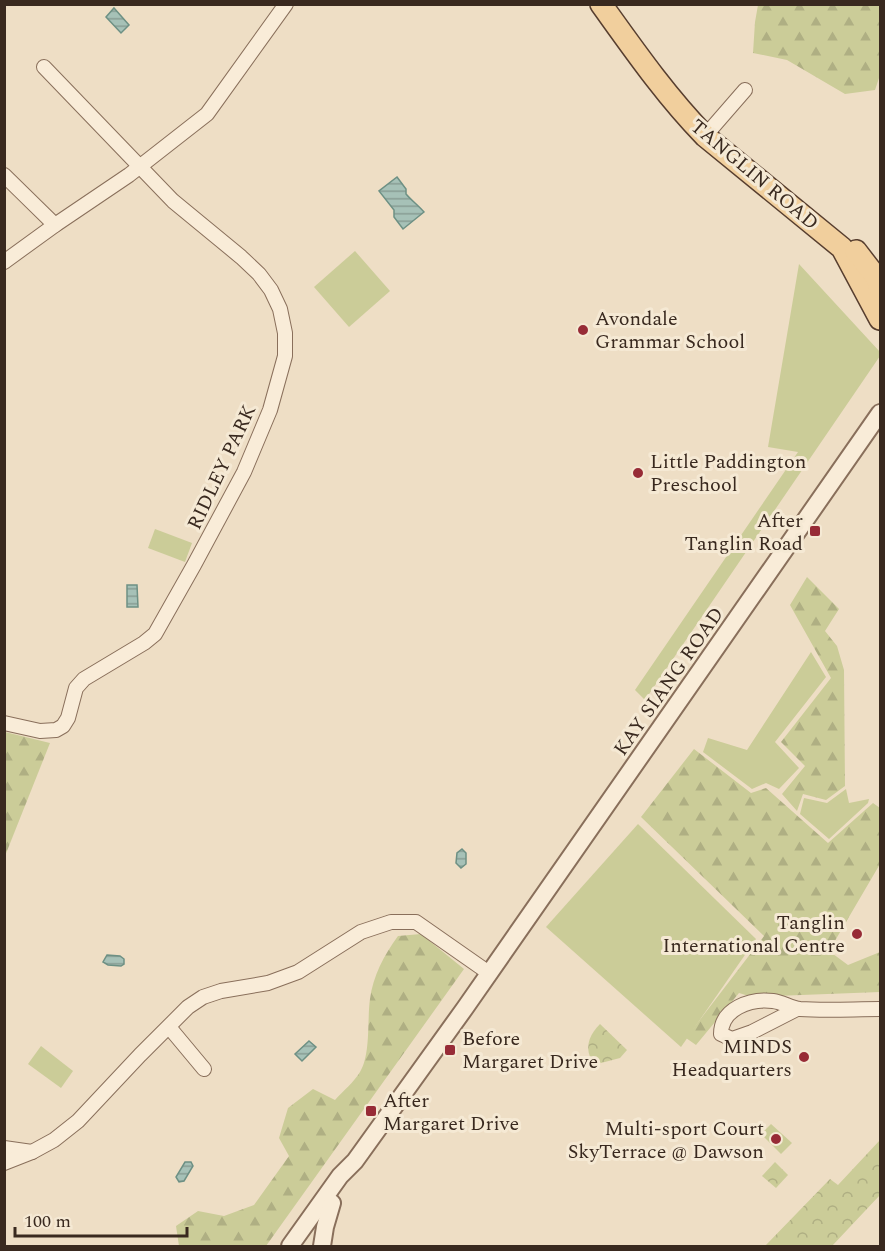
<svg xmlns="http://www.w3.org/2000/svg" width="885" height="1251" font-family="Spectral,serif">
  <defs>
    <pattern id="forest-firs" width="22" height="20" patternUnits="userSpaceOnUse" patternTransform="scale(1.5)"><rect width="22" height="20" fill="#cbcc98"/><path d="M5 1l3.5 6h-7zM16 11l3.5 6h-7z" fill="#afaf83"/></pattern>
    <pattern id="park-crowns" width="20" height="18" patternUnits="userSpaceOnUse" patternTransform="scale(1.5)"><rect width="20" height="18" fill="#cbcc98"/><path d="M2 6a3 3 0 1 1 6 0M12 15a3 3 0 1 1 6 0" fill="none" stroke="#afaf83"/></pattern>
    <pattern id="water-rules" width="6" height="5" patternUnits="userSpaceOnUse" patternTransform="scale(1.5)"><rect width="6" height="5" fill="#a6c1b7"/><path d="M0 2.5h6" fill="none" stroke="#889d94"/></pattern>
  </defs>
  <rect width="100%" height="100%" fill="#eedec5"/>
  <g fill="#cbcc98">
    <path d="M 355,251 L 390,291 L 349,327 L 314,287 Z"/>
    <path d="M 799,264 L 880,352 L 880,356 L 645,700 L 635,690 L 798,452 L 768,447 Z"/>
    <path d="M 155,529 L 192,543 L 185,562 L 148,548 Z"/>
    <path d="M 811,652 L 826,677 L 775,742 L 799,768 L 779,789 L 766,783 L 752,789 L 703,752 L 708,738 L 747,750 Z"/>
    <path d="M 846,789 L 849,803 L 869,799 L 868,803 L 829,839 L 800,814 L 804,798 L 827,803 Z"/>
    <path d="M 638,824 L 756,939 L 681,1047 L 546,927 Z"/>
    <path d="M 41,1046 L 73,1071 L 61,1088 L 28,1064 Z"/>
    <path d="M 771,1124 L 792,1143 L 781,1154 L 761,1134 Z"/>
  </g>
  <g fill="url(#forest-firs)">
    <path d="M 758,5 L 880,5 L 880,75 L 875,90 L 845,94 L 787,60 L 753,53 L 755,22 Z"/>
    <path d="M 807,577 L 839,609 L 825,631 L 837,646 L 844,670 L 845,786 L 826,800 L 803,794 L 797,811 L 782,794 L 805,766 L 781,742 L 831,678 L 790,605 Z"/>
    <path d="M 5,732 L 50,743 L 5,856 L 4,732 Z"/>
    <path d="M 694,749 L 751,793 L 766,788 L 828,843 L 873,803 L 880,808 L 880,864 L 829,951 L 848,965 L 880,952 L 880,992 L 752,997 L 739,993 L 696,1045 L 686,1038 L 764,936 L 641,817 Z"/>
    <path d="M 421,934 L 464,969 L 266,1246 L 179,1246 L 176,1226 L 198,1211 L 224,1216 L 254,1205 L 289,1156 L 279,1138 L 288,1108 L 313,1089 L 335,1100 C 343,1091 354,1082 360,1072 C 371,1054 367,1019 370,999 C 373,976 384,955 398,936 Z"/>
  </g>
  <g fill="url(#park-crowns)">
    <path d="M 600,1024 L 627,1050 L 620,1058 L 601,1063 L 590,1057 C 585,1044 591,1033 600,1024 Z"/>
    <path d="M 880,1140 L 880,1195 L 832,1246 L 765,1246 L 830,1179 L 838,1185 Z"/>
    <path d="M 775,1162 L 788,1175 L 776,1188 L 762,1176 Z"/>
  </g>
  <g fill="url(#water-rules)" stroke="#6d9084" stroke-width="1.5">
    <path d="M 114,8 L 129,25 L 121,33 L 106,17 Z"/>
    <path d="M 397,177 L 406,189 L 406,194 C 412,201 418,205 424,212 L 403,229 L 394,217 L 394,210 L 379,191 Z"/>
    <path d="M 127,585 L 137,585 L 138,607 L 127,607 Z"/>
    <path d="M 462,849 L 466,853 L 466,864 L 461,868 L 456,863 L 457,853 Z"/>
    <path d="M 107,955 L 120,956 L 124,959 L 124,964 L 121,966 L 108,965 L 103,962 Z"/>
    <path d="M 309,1041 L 316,1047 L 302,1061 L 295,1054 Z"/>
    <path d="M 185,1162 L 191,1162 L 193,1166 L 184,1181 L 179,1182 L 176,1177 Z"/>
  </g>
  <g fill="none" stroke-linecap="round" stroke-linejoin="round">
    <defs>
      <g id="minor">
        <path d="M 705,136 L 745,90"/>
        <path d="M 4,175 L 55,225"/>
        <path d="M 4,262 L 55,225 L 129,175 L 207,114 L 286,4"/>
        <path d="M 4,723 L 40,731 L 56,730 L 63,726 L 68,718 L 76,688 L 84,679 L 144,643 L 155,634 L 194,565 L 244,472 L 270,410 L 285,356 L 285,333 L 280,309 L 271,290 L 259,274 L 241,257 L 173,201 L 44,67"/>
        <path d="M 797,1009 L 752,1032 L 732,1039 L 721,1034 C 721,1009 750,998 773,1001 C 782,1002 791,1008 800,1009 C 827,1011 854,1009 880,1009"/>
        <path d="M 169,1027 L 204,1069"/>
        <path d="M 4,1148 L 32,1152"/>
        <path d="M 4,1163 L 32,1152 L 54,1140 L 78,1121 L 140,1055 L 188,1007 L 203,997 L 221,991 L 268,983 L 298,972 L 361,932 L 391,922 L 416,922 L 489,973"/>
      </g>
      <g id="tertiary">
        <path d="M 290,1246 L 340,1176 L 355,1161 L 465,1008 L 880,413"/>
        <path d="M 322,1246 L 325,1227 L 332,1203"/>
      </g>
      <g id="primary">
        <path d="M 601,4 C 634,50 666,96 705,136 L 842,248 L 880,319"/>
        <path d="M 856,251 L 876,277 L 880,288"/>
      </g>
    </defs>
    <use href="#minor" stroke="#896f5b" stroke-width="16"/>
    <use href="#tertiary" stroke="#896f5b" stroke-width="20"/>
    <use href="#primary" stroke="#573e2f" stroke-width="24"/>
    <use href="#minor" stroke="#f9ecd8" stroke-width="14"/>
    <use href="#tertiary" stroke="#f9ecd8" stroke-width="16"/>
    <use href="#primary" stroke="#f1cf9d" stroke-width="21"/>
  </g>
  <g fill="#972b36" stroke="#f5e9d4" stroke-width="2">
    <circle cx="583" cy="330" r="6"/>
    <circle cx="638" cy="473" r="6"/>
    <rect x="809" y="525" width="12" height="12" rx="3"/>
    <circle cx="857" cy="934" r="6"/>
    <rect x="444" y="1044" width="12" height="12" rx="3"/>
    <circle cx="804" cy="1057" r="6"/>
    <rect x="365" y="1105" width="12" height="12" rx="3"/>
    <circle cx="776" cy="1139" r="6"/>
  </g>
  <g text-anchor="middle" stroke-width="6" stroke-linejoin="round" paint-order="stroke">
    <g font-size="20" fill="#39291f" stroke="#f5e9d4">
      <text transform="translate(755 174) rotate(40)" y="7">TANGLIN ROAD</text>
      <text transform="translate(221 467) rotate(-65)" y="7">RIDLEY PARK</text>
      <text transform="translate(668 681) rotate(-55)" y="7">KAY SIANG ROAD</text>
    </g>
    <g font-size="20" fill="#39291f" stroke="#f5e9d4" text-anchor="start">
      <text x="595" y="325">Avondale<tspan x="595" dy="23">Grammar School</tspan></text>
      <text x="650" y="468">Little Paddington<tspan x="650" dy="23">Preschool</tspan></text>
      <text x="803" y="527" text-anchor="end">After<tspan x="803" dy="23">Tanglin Road</tspan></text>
      <text x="845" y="929" text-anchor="end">Tanglin<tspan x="845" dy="23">International Centre</tspan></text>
      <text x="462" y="1045">Before<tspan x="462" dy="23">Margaret Drive</tspan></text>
      <text x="792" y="1053" text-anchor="end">MINDS<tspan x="792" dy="23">Headquarters</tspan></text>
      <text x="383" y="1107">After<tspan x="383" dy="23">Margaret Drive</tspan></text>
      <text x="764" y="1135" text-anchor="end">Multi-sport Court<tspan x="764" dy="23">SkyTerrace @ Dawson</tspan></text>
    </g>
  </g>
  <rect width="885" height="1251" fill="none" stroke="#39291f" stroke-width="12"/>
  <path d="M15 1227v9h172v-9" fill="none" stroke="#39291f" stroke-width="3"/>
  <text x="24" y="1227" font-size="18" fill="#39291f" stroke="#f5e9d4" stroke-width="4.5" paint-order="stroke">100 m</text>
</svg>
